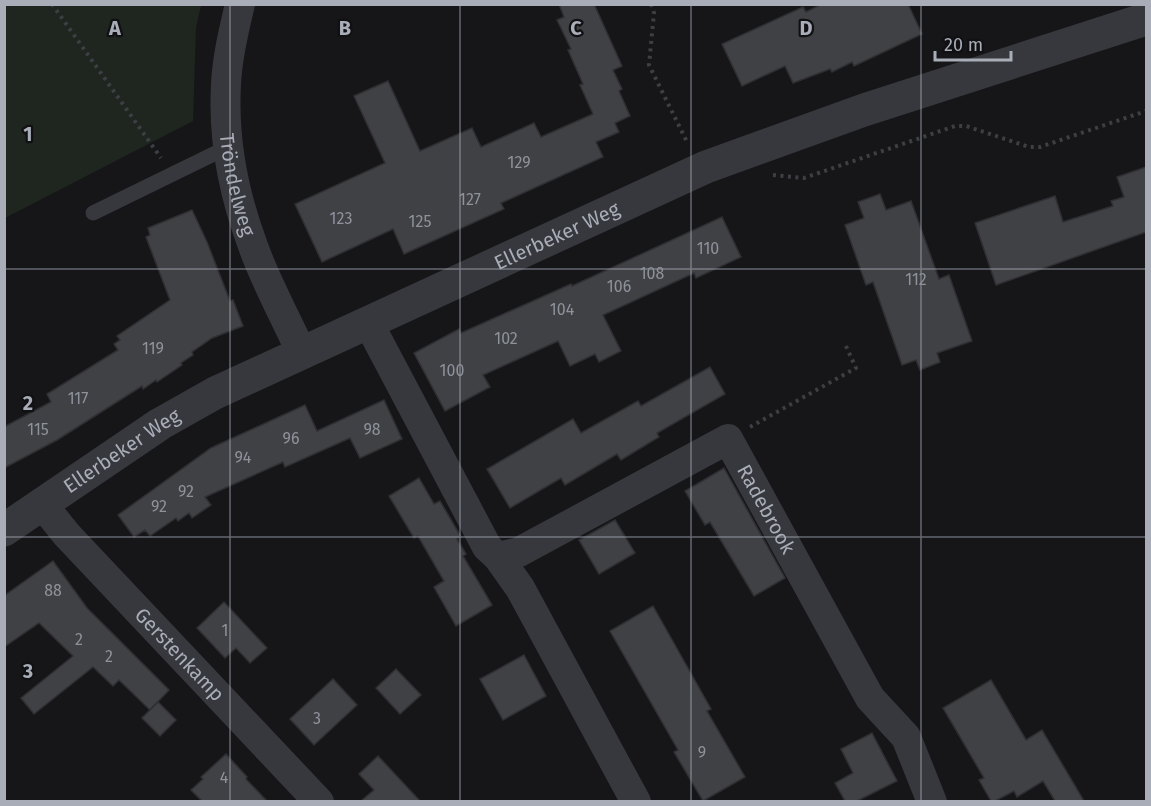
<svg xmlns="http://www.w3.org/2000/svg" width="1151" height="806" font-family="'Fira Sans',sans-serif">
  <rect width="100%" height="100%" fill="#161618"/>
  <path fill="#1e261f" d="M 5,4 L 201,5 L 196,28 L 193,121 L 5,218 Z"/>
  <g fill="#404145" stroke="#303034" stroke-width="1.5">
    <path d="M 559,4 L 594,4 L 622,66 L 613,70 L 622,89 L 619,91 L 630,116 L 615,123 L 619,132 L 596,142 L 603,157 L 501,203 L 504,209 L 404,254 L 393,229 L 322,262 L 295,204 L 385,163 L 354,96 L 388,81 L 420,151 L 472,128 L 481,147 L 534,123 L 541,137 L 593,114 L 580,85 L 583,84 L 568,50 L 571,49 L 557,20 L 564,17 Z"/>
    <path d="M 822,4 L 908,4 L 922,34 L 854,66 L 852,62 L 832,72 L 830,69 L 793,83 L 785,66 L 742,86 L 722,44 L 803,7 L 806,12 Z"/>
    <path d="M 1146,167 L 1146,232 L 996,285 L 975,223 L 1055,196 L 1063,222 L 1113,206 L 1111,201 L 1124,197 L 1117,177 Z"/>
    <path d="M 880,194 L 886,210 L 911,201 L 939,279 L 949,275 L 972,341 L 937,353 L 940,362 L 920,370 L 916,360 L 902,365 L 873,282 L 866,285 L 845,225 L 864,218 L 858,202 Z"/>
    <path d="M 192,210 L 207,242 L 230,301 L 233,300 L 243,326 L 212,338 L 192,352 L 193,355 L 181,363 L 182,365 L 157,382 L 156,380 L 143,389 L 142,386 L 57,440 L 4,468 L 4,427 L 51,402 L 47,394 L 118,350 L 114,344 L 120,340 L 117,336 L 170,300 L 146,237 L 150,235 L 148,228 Z"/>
    <path d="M 722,217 L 741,257 L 696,278 L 694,273 L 603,315 L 621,351 L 599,362 L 595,354 L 570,366 L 558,341 L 483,375 L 490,387 L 445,411 L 414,353 L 459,329 L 461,333 L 571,284 L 572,286 Z"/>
    <path d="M 710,367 L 725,394 L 657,433 L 659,437 L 621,460 L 617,454 L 565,485 L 561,478 L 510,508 L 487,469 L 573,419 L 581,433 L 638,401 L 641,406 Z"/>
    <path d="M 384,400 L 402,439 L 360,458 L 350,438 L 285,467 L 283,462 L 205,497 L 211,505 L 192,518 L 189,513 L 178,521 L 176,518 L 150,536 L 145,530 L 134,537 L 118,515 L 211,448 L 305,405 L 317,431 Z"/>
    <path d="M 724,468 L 785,578 L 754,596 L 710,522 L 705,525 L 685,491 Z"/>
    <path d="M 419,478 L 434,504 L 440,501 L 461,537 L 457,539 L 466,554 L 463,556 L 492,605 L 456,626 L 434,587 L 444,581 L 418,536 L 414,538 L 389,496 Z"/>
    <path d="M 615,520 L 635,553 L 599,574 L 579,540 Z"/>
    <path d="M 53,561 L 87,608 L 169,690 L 150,710 L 119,680 L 113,686 L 93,667 L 34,714 L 21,698 L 73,656 L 39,623 L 4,647 L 4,596 Z"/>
    <path d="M 224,602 L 267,648 L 250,663 L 236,648 L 225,658 L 197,628 Z"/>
    <path d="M 653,606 L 711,709 L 707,711 L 745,777 L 703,801 L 674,752 L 678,750 L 610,631 Z"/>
    <path d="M 524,655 L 546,696 L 503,720 L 480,679 Z"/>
    <path d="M 396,669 L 421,695 L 400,714 L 376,688 Z"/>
    <path d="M 333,679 L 357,705 L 314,745 L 290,719 Z"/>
    <path d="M 991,680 L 1026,740 L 1042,730 L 1084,801 L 1055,801 L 1043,781 L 1017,797 L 1014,791 L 995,801 L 991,801 L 979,780 L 984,778 L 943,708 Z"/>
    <path d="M 158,702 L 176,720 L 160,736 L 142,718 Z"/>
    <path d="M 872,733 L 897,781 L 857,801 L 845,801 L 835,783 L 853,773 L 841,749 Z"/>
    <path d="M 226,754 L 247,777 L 246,779 L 267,801 L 202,801 L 191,790 L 203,779 L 201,777 Z"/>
    <path d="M 378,756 L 393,772 L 420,801 L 361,801 L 374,790 L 359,774 Z"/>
  </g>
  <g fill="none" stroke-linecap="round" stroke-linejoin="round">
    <g stroke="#3d3f44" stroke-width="4" stroke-dasharray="3 4.5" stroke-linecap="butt">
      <path d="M 52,4 L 161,158"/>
      <path d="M 651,4 L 654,13 L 649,65 L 688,144"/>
      <path d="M 773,175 L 804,178 L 955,126 L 966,126 L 1029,147 L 1040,147 L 1146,111"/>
      <path d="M 750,427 L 856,368 L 845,344"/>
    </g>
    <path stroke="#37383d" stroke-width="15" d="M 93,213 L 228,147"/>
    <g stroke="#37383d" stroke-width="30">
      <path id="s1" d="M 240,4 C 234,30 227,58 226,85 C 223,139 234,195 253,246 C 266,283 286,318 302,354"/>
      <path d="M 368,322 L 487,547 L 498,557 L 520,588 L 636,802"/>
      <path id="s2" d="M 42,504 L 67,535 L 319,802"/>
      <path id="s3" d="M 498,557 L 519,552 L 728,439 L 870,698 L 906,737 L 932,802"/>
    </g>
    <path stroke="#37383d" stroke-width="33" id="s4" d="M 4,530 L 160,424 L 215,393 L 706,167 L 864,110 L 1146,19"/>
  </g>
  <path fill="none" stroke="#a8adb8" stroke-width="1.5" stroke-opacity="0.55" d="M 230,4 L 230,802M 460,4 L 460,802M 691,4 L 691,802M 921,4 L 921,802M 4,269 L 1146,269M 4,537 L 1146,537"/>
  <g text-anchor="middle" stroke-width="4.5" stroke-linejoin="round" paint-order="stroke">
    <g font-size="16" fill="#8e929b">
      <text x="519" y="168">129</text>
      <text x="470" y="205">127</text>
      <text x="341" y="224">123</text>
      <text x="420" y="227">125</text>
      <text x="708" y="254">110</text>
      <text x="652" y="279">108</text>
      <text x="916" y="285">112</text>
      <text x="619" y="292">106</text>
      <text x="562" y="315">104</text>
      <text x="506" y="344">102</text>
      <text x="153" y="354">119</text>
      <text x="452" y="376">100</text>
      <text x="78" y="404">117</text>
      <text x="38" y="435">115</text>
      <text x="372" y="435">98</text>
      <text x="291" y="444">96</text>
      <text x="243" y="463">94</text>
      <text x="186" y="497">92</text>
      <text x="159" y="512">92</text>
      <text x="53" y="596">88</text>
      <text x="225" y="636">1</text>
      <text x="79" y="645">2</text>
      <text x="109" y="662">2</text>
      <text x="317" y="724">3</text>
      <text x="702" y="758">9</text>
      <text x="224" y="783">4</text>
    </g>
    <g font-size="20" fill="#a8adb8" stroke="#111113">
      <text dy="7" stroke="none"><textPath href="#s1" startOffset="183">Tröndelweg</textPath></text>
      <text dy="7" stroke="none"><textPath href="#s4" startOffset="628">Ellerbeker Weg</textPath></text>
      <text dy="7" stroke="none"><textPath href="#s4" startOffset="142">Ellerbeker Weg</textPath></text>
      <text dy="7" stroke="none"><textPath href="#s3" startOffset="339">Radebrook</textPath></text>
      <text dy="7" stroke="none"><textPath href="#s2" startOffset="204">Gerstenkamp</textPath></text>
    </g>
  </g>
  <g font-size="20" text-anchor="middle" font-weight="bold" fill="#a8adb8" stroke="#111113" stroke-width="4.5" stroke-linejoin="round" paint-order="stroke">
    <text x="115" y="35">A</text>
    <text x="345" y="35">B</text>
    <text x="576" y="35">C</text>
    <text x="806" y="35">D</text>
    <text x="28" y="141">1</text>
    <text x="28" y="410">2</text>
    <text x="28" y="678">3</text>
  </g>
  <rect width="1151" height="806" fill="none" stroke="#a8adb8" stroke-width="12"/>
  <path d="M935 51v9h76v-9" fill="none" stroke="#a8adb8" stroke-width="3"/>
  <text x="944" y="51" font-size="18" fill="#a8adb8" stroke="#111113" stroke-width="4.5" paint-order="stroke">20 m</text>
</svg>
